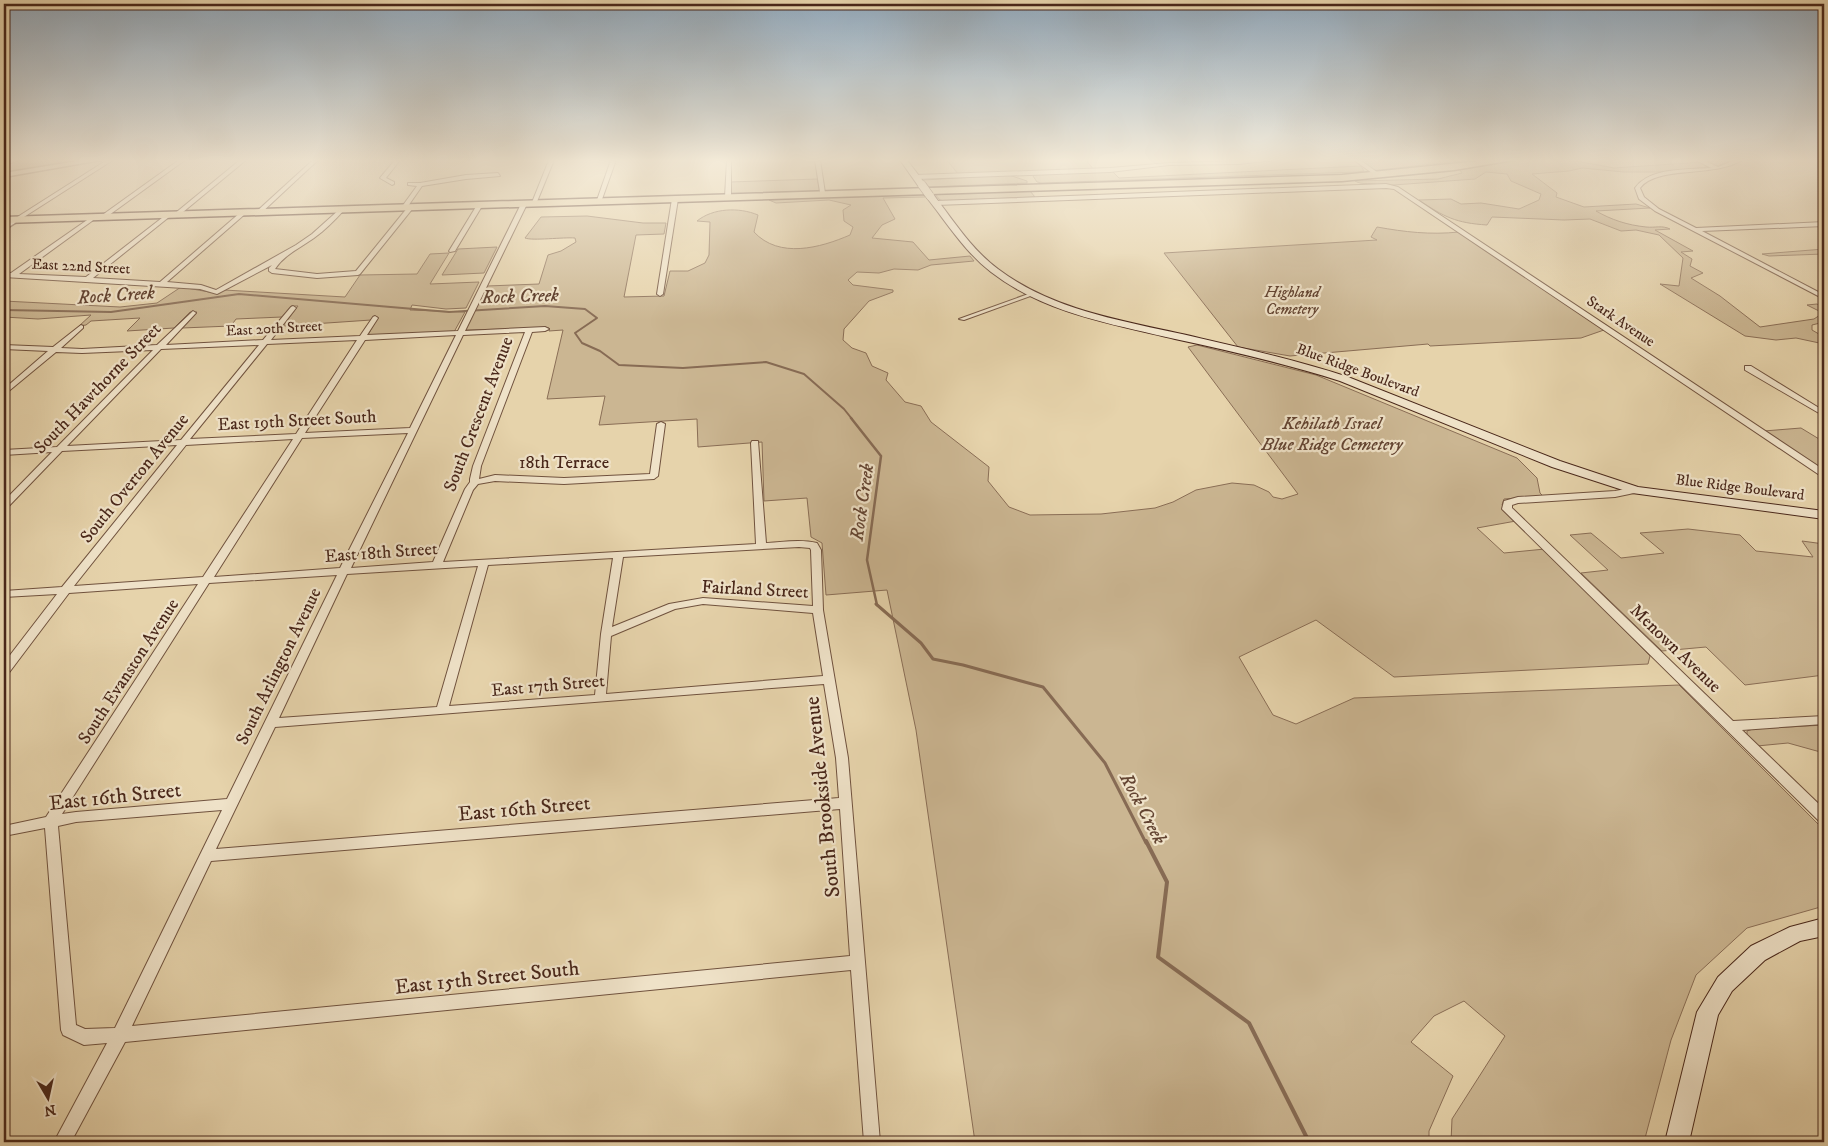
<svg xmlns="http://www.w3.org/2000/svg" width="1828" height="1146" font-family="'IM FELL DW Pica',serif">
  <rect width="100%" height="100%" fill="#e6d3ab"/>
  <filter id="stains"><feTurbulence type="fractalNoise" baseFrequency=".004" numOctaves="4"/><feColorMatrix values="0 0 0 0 .2 0 0 0 0 .09 0 0 0 0 .02 0 0 0 .5 -.17"/></filter>
  <radialGradient id="worn" r=".72"><stop offset=".6" stop-color="#630" stop-opacity="0"/><stop offset="1" stop-color="#630" stop-opacity=".3"/></radialGradient>
  <g fill="#cbb692" stroke="#8a6e56">
    <path d="M 7,160 L 91,160 L 4,174 L 4,162 Z"/>
    <path d="M 947,160 L 1086,160 L 1094,170 L 958,174 Z"/>
    <path d="M 1391,160 L 1466,160 L 1380,170 L 1374,170 L 1362,161 Z"/>
    <path d="M 1522,160 L 1571,160 L 1614,168 L 1732,160 L 1717,166 L 1662,172 L 1624,172 L 1582,168 L 1569,171 L 1532,174 L 1557,193 L 1556,197 L 1584,207 L 1636,204 L 1650,208 L 1596,211 C 1612,220 1627,225 1646,227 C 1655,228 1662,225 1670,229 L 1655,230 L 1693,251 L 1681,252 L 1692,259 L 1690,266 L 1703,273 L 1691,278 L 1720,296 L 1760,327 L 1814,319 L 1823,313 L 1807,305 L 1817,304 L 1824,308 L 1824,322 L 1812,325 L 1812,330 L 1824,337 L 1824,344 L 1796,338 L 1776,340 L 1745,336 L 1660,284 L 1679,286 L 1683,258 L 1659,235 L 1636,230 L 1621,231 L 1590,219 L 1564,220 L 1492,217 L 1487,225 C 1456,223 1444,217 1419,200 L 1451,199 L 1461,204 L 1481,203 L 1519,209 L 1539,200 L 1541,194 L 1511,181 L 1507,174 L 1486,172 L 1475,179 L 1380,186 C 1371,181 1363,186 1355,181 L 1438,179 L 1462,173 L 1459,169 Z"/>
    <path d="M 1361,166 L 1364,171 L 1357,172 L 1042,183 L 1037,182 L 1033,176 L 1034,174 L 1112,171 L 1119,178 Z"/>
    <path d="M 1009,175 L 1027,181 L 1027,183 L 929,187 L 924,180 Z"/>
    <path d="M 817,179 L 820,190 L 815,191 L 734,194 L 730,193 L 730,182 Z"/>
    <path d="M 1025,190 L 1030,191 L 1035,197 L 945,201 L 940,200 L 934,193 Z"/>
    <path d="M 921,193 L 925,197 L 883,198 L 895,219 L 882,225 L 872,238 L 913,242 L 929,260 L 970,256 L 974,261 L 931,265 L 918,270 L 894,269 L 879,273 L 857,272 L 848,280 L 853,285 L 893,290 L 893,292 L 869,301 L 844,329 L 843,340 L 852,348 L 866,353 L 872,366 L 888,373 L 886,380 L 905,402 L 921,406 L 931,422 L 989,467 L 988,481 L 1009,507 L 1030,515 L 1101,514 L 1155,508 L 1173,502 L 1196,490 L 1232,483 L 1254,485 L 1269,492 L 1273,497 L 1282,499 L 1298,494 L 1188,347 L 1197,345 L 1316,375 L 1517,458 L 1537,478 L 1540,493 L 1543,496 L 1504,499 L 1502,505 L 1516,521 L 1477,528 L 1504,553 L 1545,549 L 1650,656 L 1648,664 L 1394,677 L 1316,620 L 1239,657 L 1273,715 L 1296,724 L 1354,698 L 1679,685 L 1824,830 L 1824,906 L 1747,928 L 1696,975 L 1671,1040 L 1644,1142 L 1451,1142 L 1452,1119 L 1505,1036 L 1464,1001 L 1434,1016 L 1411,1042 L 1453,1076 L 1429,1131 L 1429,1142 L 975,1142 L 916,730 L 887,590 L 826,595 L 822,543 L 811,537 L 807,498 L 764,501 L 762,442 L 698,447 L 697,419 L 599,425 L 605,396 L 547,399 L 563,330 L 549,331 L 549,328 L 465,330 L 487,286 L 539,284 L 548,255 L 561,251 L 576,242 L 575,238 C 564,237 532,241 525,238 L 541,217 L 587,216 L 643,223 L 666,223 L 664,234 L 636,235 L 624,297 L 664,296 L 670,271 L 688,271 L 705,263 L 709,255 L 710,222 L 697,221 C 713,208 739,207 758,215 L 754,232 C 779,259 820,248 850,235 L 853,227 L 844,221 L 843,210 L 851,205 L 829,200 L 776,203 L 769,200 Z"/>
    <path d="M 1377,227 C 1405,232 1430,235 1459,232 L 1604,330 L 1581,338 L 1430,346 L 1428,344 L 1290,356 L 1238,347 L 1164,253 L 1377,240 L 1371,237 Z"/>
    <path d="M 497,247 L 484,273 L 442,275 L 458,249 Z"/>
    <path d="M 1824,249 L 1824,254 L 1769,256 L 1762,254 Z"/>
    <path d="M 449,253 L 430,284 L 479,282 L 466,308 L 446,309 L 412,305 L 410,310 L 465,312 L 454,332 L 368,335 L 378,317 L 373,317 L 371,320 L 283,326 L 298,306 L 291,306 L 282,317 L 236,319 L 231,326 L 182,328 L 197,312 L 190,312 L 174,328 L 127,331 L 140,318 L 91,321 L 86,325 L 79,326 L 91,315 L 38,319 L 4,317 L 4,301 L 120,307 L 157,303 L 181,287 L 215,293 L 224,290 L 345,297 L 360,275 L 417,274 L 430,254 Z"/>
    <path d="M 1801,428 L 1824,442 L 1824,471 L 1764,431 Z"/>
    <path d="M 1688,529 L 1740,535 L 1756,551 L 1813,557 L 1802,541 L 1824,544 L 1824,675 L 1745,685 L 1706,647 L 1662,651 L 1581,573 L 1608,570 L 1570,535 L 1591,533 L 1621,558 L 1664,553 L 1640,533 Z"/>
    <path d="M 1824,725 L 1824,753 L 1788,743 L 1757,746 L 1747,735 L 1747,731 L 1753,729 Z"/>
  </g>
  <g fill="none" stroke-linecap="round" stroke-linejoin="round">
    <path stroke="#876b54" stroke-width="1" d="M 4,167 L 19,160"/>
    <path stroke="#876b54" stroke-width="2" d="M 4,310 L 111,312 L 239,294 L 449,312 L 545,306 L 585,309 L 597,318 L 575,333 L 582,343 L 600,351 L 619,365 L 683,368 L 766,362 L 804,374 L 844,409 L 852,419"/>
    <path stroke="#876b54" stroke-width="2.5" d="M 851,418 L 881,456 L 867,560 L 877,605"/>
    <path stroke="#876b54" stroke-width="3" d="M 876,604 L 921,643 L 933,659 L 963,665 L 1043,687 L 1105,763 L 1146,843"/>
    <path stroke="#876b54" stroke-width="4" d="M 1146,841 L 1167,882 L 1158,957 L 1249,1023 L 1309,1142"/>
    <defs>
      <g id="minor">
        <path d="M 107,160 L 113,160 L 13,224 L 8,223 Z"/>
        <path d="M 179,160 L 185,160 L 105,218 L 101,218 L 101,216 Z"/>
        <path d="M 240,160 L 246,160 L 177,217 L 173,217 L 173,215 Z"/>
        <path d="M 313,160 L 318,160 L 260,214 L 256,214 L 256,212 Z"/>
        <path d="M 395,160 L 400,160 L 386,178 L 394,182 L 394,184 L 392,185 L 380,178 Z"/>
        <path d="M 549,160 L 554,160 L 536,204 L 531,205 Z"/>
        <path d="M 611,160 L 616,160 L 601,202 L 596,203 Z"/>
        <path d="M 727,160 L 731,160 L 731,197 L 728,199 L 725,197 Z"/>
        <path d="M 815,160 L 820,160 L 825,193 L 820,192 Z"/>
        <path d="M 1274,160 L 1239,164 L 1169,165 L 1110,172 L 916,179 L 913,177 L 916,175 L 1110,168 L 1169,163 Z"/>
        <path d="M 1354,160 L 1360,160 L 1381,175 L 1376,176 Z"/>
        <path d="M 1696,160 L 1703,160 L 1718,167 L 1735,160 L 1742,160 C 1715,178 1657,165 1640,188 L 1644,197 L 1659,209 L 1696,228 L 1824,222 L 1824,226 L 1702,231 L 1824,295 L 1824,299 L 1655,211 L 1639,199 L 1635,188 C 1650,167 1687,170 1711,168 Z"/>
        <path d="M 498,173 L 500,176 L 466,179 L 422,186 L 406,209 L 401,208 L 417,186 L 408,185 L 408,183 L 420,183 L 466,175 Z"/>
        <path d="M 1386,184 L 1398,187 L 1824,470 L 1824,477 L 1821,476 L 1394,189 L 1386,188 L 936,205 L 933,203 L 936,201 Z"/>
        <path d="M 675,197 L 678,199 L 663,294 L 660,296 L 657,294 L 672,199 Z"/>
        <path d="M 524,202 L 527,204 L 465,331 L 545,327 L 549,329 L 545,331 L 532,332 L 481,466 L 479,479 L 495,475 L 564,478 L 650,474 L 657,424 L 661,422 L 665,424 L 658,476 L 654,479 L 564,484 L 495,481 L 478,484 L 473,490 L 443,562 L 756,544 L 751,443 L 752,441 L 758,441 L 766,543 C 783,542 801,539 817,543 L 821,550 L 823,610 L 848,758 L 880,1142 L 864,1142 L 851,970 L 125,1042 L 71,1142 L 54,1142 L 107,1043 L 84,1045 L 63,1035 L 61,1030 L 45,828 L 4,836 L 4,826 L 46,817 L 198,584 L 69,593 L 8,674 L 4,675 L 4,663 L 57,594 L 4,597 L 4,591 L 62,587 L 177,445 L 62,451 L 7,508 L 4,509 L 4,501 L 52,452 L 4,455 L 4,450 L 57,447 L 153,350 L 82,353 L 56,352 L 4,395 L 4,389 L 48,351 L 4,349 L 4,345 L 53,347 L 81,325 L 83,326 L 83,328 L 61,348 L 82,349 L 157,345 L 193,311 L 196,313 L 195,314 L 166,345 L 263,340 L 291,307 L 293,306 L 296,308 L 271,340 L 360,336 L 373,317 L 375,316 L 378,318 L 367,335 L 458,331 L 521,204 ZM 525,332 L 473,466 L 470,479 L 470,482 L 465,489 L 433,562 L 351,568 L 463,335 ZM 456,335 L 410,428 L 305,433 L 365,340 ZM 357,340 L 296,434 L 190,439 L 267,344 ZM 259,345 L 181,440 L 67,446 L 161,349 ZM 408,433 L 340,568 L 214,577 L 302,438 ZM 293,439 L 203,577 L 74,586 L 186,445 ZM 799,547 L 810,548 L 811,550 L 813,606 L 703,598 L 669,604 L 612,627 L 623,557 ZM 613,558 L 601,634 L 595,695 L 449,706 L 488,565 ZM 478,566 L 437,707 L 279,718 L 347,574 ZM 337,575 L 227,799 L 76,812 L 62,814 L 209,583 ZM 703,604 L 813,613 L 823,676 L 606,694 L 611,636 L 675,609 ZM 824,684 L 836,758 L 839,798 L 216,849 L 275,727 ZM 840,809 L 850,956 L 132,1026 L 211,861 ZM 222,810 L 115,1028 L 85,1029 L 76,1025 L 58,826 L 76,822 Z"/>
        <path d="M 477,205 L 482,206 L 455,251 L 450,252 L 449,251 Z"/>
        <path d="M 408,207 L 413,208 L 360,274 L 358,275 L 317,278 L 272,273 L 269,271 L 269,268 L 272,265 L 217,294 L 200,289 L 4,277 L 4,273 L 11,273 L 90,218 L 93,220 L 92,221 L 19,274 L 86,277 L 167,214 L 169,215 L 169,217 L 93,278 L 160,282 L 241,212 L 245,212 L 245,214 L 167,282 L 201,285 L 216,290 L 296,245 L 312,234 L 341,208 L 344,210 C 335,220 325,230 314,238 C 300,248 284,255 275,269 L 317,274 L 356,271 Z"/>
        <path d="M 1031,293 L 1036,294 L 964,320 L 959,319 Z"/>
        <path d="M 1745,366 L 1751,366 L 1824,411 L 1824,416 L 1745,370 Z"/>
        <path d="M 1636,487 L 1639,488 L 1640,490 L 1639,492 L 1615,497 L 1518,503 L 1512,505 L 1512,508 L 1733,721 L 1824,716 L 1824,724 L 1742,730 L 1824,809 L 1824,822 L 1819,821 L 1502,509 L 1504,501 L 1518,497 L 1615,491 Z"/>
      </g>
      <g id="tertiary">
        <path d="M 4,160 L 7,160 L 7,161 L 4,163 Z"/>
        <path d="M 84,160 L 101,160 L 4,177 L 4,173 Z"/>
        <path d="M 8,221 L 15,223 L 4,230 L 4,225 Z"/>
      </g>
      <g id="secondary">
        <path d="M 900,160 L 907,160 L 926,185 L 925,187 L 919,187 Z"/>
        <path d="M 927,194 L 933,194 C 953,220 971,249 998,269 C 1051,309 1118,320 1182,334 C 1238,347 1293,359 1348,377 L 1560,461 L 1638,487 L 1824,511 L 1824,519 L 1632,493 L 1552,467 L 1340,381 C 1286,364 1231,351 1175,339 C 1112,324 1044,313 991,272 C 965,252 947,223 927,198 Z"/>
        <path d="M 1824,918 L 1824,936 L 1800,941 L 1765,960 L 1732,991 L 1718,1015 L 1689,1142 L 1665,1142 L 1697,1012 L 1718,977 L 1751,946 L 1790,927 Z"/>
      </g>
      <path id="primary" d="M 1490,160 L 1514,160 L 1454,170 L 1342,181 L 4,223 L 4,217 L 1342,175 Z"/>
    </defs>
    <use href="#minor" stroke="#70523e" stroke-width="2"/>
    <use href="#tertiary" stroke="#70523e" stroke-width="3"/>
    <use href="#secondary" stroke="#49271a" stroke-width="2"/>
    <use href="#primary" stroke="#49271a" stroke-width="3"/>
    <use href="#minor" fill="#efe2c8" fill-rule="evenodd"/>
    <use href="#tertiary" fill="#efe2c8" fill-rule="evenodd"/>
    <use href="#secondary" fill="#efe2c8" fill-rule="evenodd"/>
    <use href="#primary" fill="#e6d3ab" fill-rule="evenodd"/>
    <defs>
      <path id="secondary-bridge" d="M 922,185 L 930,196"/>
    </defs>
    <use href="#secondary-bridge" stroke="#49271a" stroke-width="9" stroke-linecap="butt"/>
    <use href="#secondary-bridge" stroke="#efe2c8" stroke-width="8"/>
  </g>
  <linearGradient id="sky" x2="0" y2="1"><stop stop-color="#92a9bc"/><stop offset="0.5" stop-color="#f4ebd9"/><stop offset="1" stop-color="#f4ebd9" stop-opacity="0"/></linearGradient>
  <rect width="1828" height="321" fill="url(#sky)"/>
  <g text-anchor="middle" stroke-width="4.5" stroke-linejoin="round" paint-order="stroke">
    <g font-size="15" fill="#49271a" stroke="#efe2c8">
      <text transform="translate(81 266) rotate(3)" y="5">East 22nd Street</text>
      <text transform="translate(1621 321) rotate(34)" y="5">Stark Avenue</text>
      <text transform="translate(274 328) rotate(-3)" y="5">East 20th Street</text>
      <text transform="translate(1358 370) rotate(20)" y="5">Blue Ridge Boulevard</text>
      <text transform="translate(1740 487) rotate(7)" y="5">Blue Ridge Boulevard</text>
    </g>
    <g font-size="15" font-style="italic" fill="#634432" stroke="#efe2c8">
      <text x="1292" y="297">Highland<tspan x="1292" dy="17">Cemetery</tspan></text>
    </g>
    <g font-size="18" fill="#49271a" stroke="#efe2c8">
      <text transform="translate(97 388) rotate(-46)" y="6">South Hawthorne Street</text>
      <text transform="translate(478 414) rotate(-69)" y="6">South Crescent Avenue</text>
      <text transform="translate(297 420) rotate(-3)" y="6">East 19th Street South</text>
      <text x="564" y="468">18th Terrace</text>
      <text transform="translate(134 478) rotate(-51)" y="6">South Overton Avenue</text>
      <text transform="translate(381 552) rotate(-4)" y="6">East 18th Street</text>
      <text transform="translate(755 589) rotate(3)" y="6">Fairland Street</text>
      <text transform="translate(1676 648) rotate(44)" y="6">Menown Avenue</text>
      <text transform="translate(278 666) rotate(-64)" y="6">South Arlington Avenue</text>
      <text transform="translate(128 671) rotate(-57)" y="6">South Evanston Avenue</text>
      <text transform="translate(548 685) rotate(-5)" y="6">East 17th Street</text>
    </g>
    <g font-size="18" font-style="italic" fill="#634432" stroke="#efe2c8">
      <text x="1332" y="429">Kehilath Israel<tspan x="1332" dy="21">Blue Ridge Cemetery</tspan></text>
    </g>
    <g font-size="19" font-style="italic" fill="#634432" stroke="#efe2c8">
      <text transform="translate(116 294) rotate(-4)" y="7">Rock Creek</text>
      <text transform="translate(520 295) rotate(-2)" y="7">Rock Creek</text>
      <text transform="translate(861 502) rotate(-82)" y="7">Rock Creek</text>
      <text transform="translate(1144 808) rotate(62)" y="7">Rock Creek</text>
    </g>
    <g font-size="21" fill="#49271a" stroke="#efe2c8">
      <text transform="translate(115 796) rotate(-6)" y="7">East 16th Street</text>
      <text transform="translate(822 797) rotate(-96)" y="7">South Brookside Avenue</text>
      <text transform="translate(524 808) rotate(-5)" y="7">East 16th Street</text>
      <text transform="translate(487 977) rotate(-6)" y="7">East 15th Street South</text>
    </g>
  </g>
  <rect width="1828" height="1146" fill="none" stroke="#e6d3ab" stroke-width="20"/>
  <rect x="5" y="5" width="1818" height="1136" fill="none" stroke="#49271a" stroke-width="2.5"/>
  <rect x="10" y="10" width="1808" height="1126" fill="none" stroke="#49271a"/>
  <g transform="translate(48 1098) rotate(171)" stroke="#efe2c8" stroke-width="4" paint-order="stroke">
  <path d="M0-4L9 19L0 12L-9 19Z" fill="#49271a"/>
  <text y="-8" font-size="14" font-weight="bold" text-anchor="middle" fill="#49271a">N</text>
  </g>
  <rect width="100%" height="100%" filter="url(#stains)"/>
  <rect width="100%" height="100%" fill="url(#worn)"/>
</svg>
